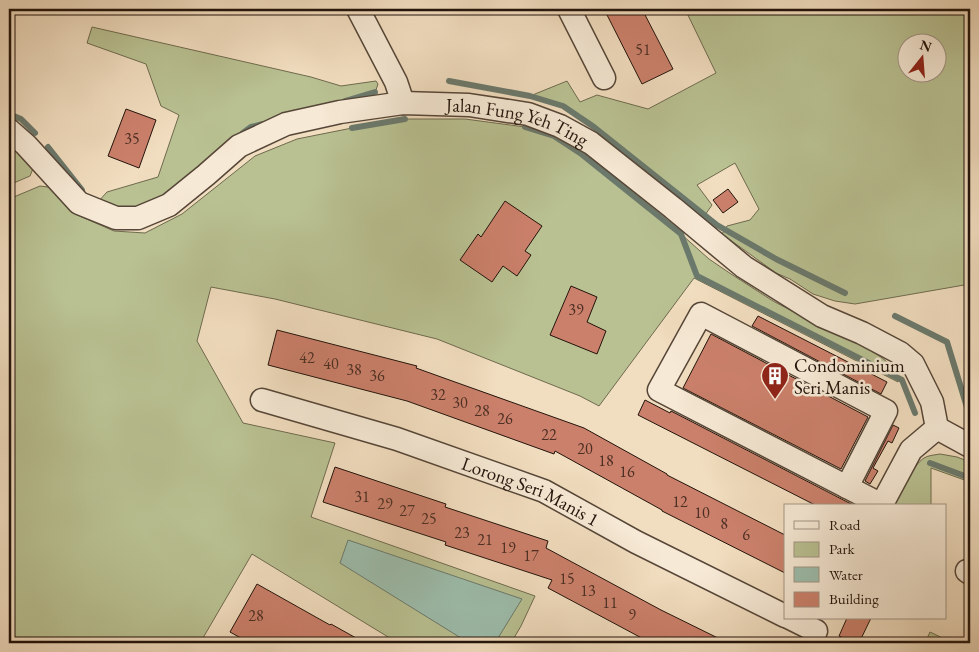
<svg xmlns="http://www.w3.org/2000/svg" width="979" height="652" font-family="'EB Garamond',serif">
  <rect width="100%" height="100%" fill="#f1ddbf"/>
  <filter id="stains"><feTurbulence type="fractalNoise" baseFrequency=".004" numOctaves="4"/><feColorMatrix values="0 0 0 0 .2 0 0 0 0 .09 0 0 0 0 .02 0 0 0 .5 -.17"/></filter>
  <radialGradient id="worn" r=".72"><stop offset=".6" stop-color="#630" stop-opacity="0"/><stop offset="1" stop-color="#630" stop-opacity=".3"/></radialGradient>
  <g fill="#b9c192" stroke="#6e6a4e" fill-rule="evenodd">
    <path d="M 685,9 L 970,9 L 970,284 L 855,304 L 835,301 L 813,294 L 790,279 L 776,273 L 722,234 L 727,226 L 750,220 L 759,209 L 735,163 L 697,185 L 712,205 L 705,215 L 594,127 L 563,106 L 530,96 L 567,81 L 580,102 L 597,95 L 648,109 L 716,73 ZM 936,42 L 936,72 L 906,72 L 906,42 Z"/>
    <path d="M 92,27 L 311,77 L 341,86 L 376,81 L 378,84 L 374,96 L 319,110 L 149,210 L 96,204 L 107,192 L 158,177 L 179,115 L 161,106 L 146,64 L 87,43 Z"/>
    <path d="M 405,119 L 465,119 L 525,127 L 554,136 L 580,153 L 681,234 L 709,259 L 731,274 L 773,301 L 817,324 L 863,346 L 881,357 L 892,366 L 897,373 L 898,382 L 694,278 L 599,406 L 580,396 L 437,339 L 275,299 L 211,287 L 197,341 L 243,423 L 335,443 L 311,517 L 535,596 L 521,626 L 511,643 L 398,643 L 252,554 L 200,643 L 9,643 L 9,199 L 40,186 L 48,187 L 55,190 L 75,214 L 114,231 L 145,233 L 182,214 L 255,156 L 297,139 L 352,128 Z"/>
    <path d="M 9,141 L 34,166 L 30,176 L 9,185 Z"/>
    <path d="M 940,454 L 957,457 L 970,462 L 970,482 L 931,468 L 931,506 L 893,506 C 900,493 913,465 924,458 C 929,455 935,455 940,454 Z"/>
    <path d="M 930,632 L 953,643 L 925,643 Z"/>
  </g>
  <path fill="#9cbdac" stroke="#6b796c" d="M 348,540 L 522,599 L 495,643 L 469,643 L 340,563 Z"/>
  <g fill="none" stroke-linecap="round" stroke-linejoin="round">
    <g stroke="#6b796c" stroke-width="6">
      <path d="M 449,81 L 530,96 L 563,106 L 594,127 L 717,225 L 776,259 L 845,293"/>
      <path d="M 345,101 L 375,92"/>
      <path d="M 9,114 L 21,119 L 35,133"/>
      <path d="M 525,127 L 554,136 L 580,153 L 681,234 L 697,276 L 902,380 L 915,413"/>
      <path d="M 352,128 L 405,119"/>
      <path d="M 243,133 L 251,127 L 263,124"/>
      <path d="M 48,147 L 82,190"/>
      <path d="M 895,316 L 947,342 L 970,417"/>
      <path d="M 930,463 L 970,478"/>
    </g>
  </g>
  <g fill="#cb806b" stroke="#22130b">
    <path d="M 604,9 L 642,9 L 673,69 L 642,84 Z"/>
    <path d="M 126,109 L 156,120 L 139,168 L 108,156 Z"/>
    <path d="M 728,189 L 738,202 L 723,213 L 713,200 Z"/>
    <path d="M 505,201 L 542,226 L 525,251 L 531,255 L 517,276 L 503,266 L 492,282 L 460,260 L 478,234 L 481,237 Z"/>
    <path d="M 571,286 L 597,297 L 587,322 L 606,331 L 597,354 L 550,335 Z"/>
    <path d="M 758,316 L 887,382 L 881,394 L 752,326 Z"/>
    <path d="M 277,330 L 417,366 L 416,368 L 455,382 L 584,428 L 667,474 L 667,475 L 785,535 L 785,573 L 662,511 L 662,510 L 555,451 L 554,454 L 407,401 L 268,365 Z"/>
    <path d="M 711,334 L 868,417 L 841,469 L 683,388 Z"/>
    <path d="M 645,400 L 670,413 L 671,411 L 855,506 L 817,506 L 638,415 Z"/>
    <path d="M 893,425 L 899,428 L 892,443 L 888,441 L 873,468 L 878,471 L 870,484 L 865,481 Z"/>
    <path d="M 335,467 L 446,504 L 445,507 L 548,541 L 546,548 L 661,610 L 728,643 L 651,643 L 548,588 L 552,580 L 445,545 L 446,542 L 323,502 Z"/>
    <path d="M 257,584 L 330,625 L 331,624 L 365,643 L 250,643 L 230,632 Z"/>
    <path d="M 847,618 L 871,618 L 859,643 L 854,643 L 839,636 Z"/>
  </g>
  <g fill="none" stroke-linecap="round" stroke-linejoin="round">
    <defs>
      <g id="minor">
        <path d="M 358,9 L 396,82 L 403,103"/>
        <path d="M 569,9 L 604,78"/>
        <path id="s1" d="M 9,130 L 26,145 L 79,203 L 116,218 L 138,218 L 169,205 L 206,175 L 239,146 L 286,124 L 340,112 L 403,103 L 469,105 L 528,114 L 560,126 L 591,143 L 673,208 L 744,267 L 822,316 L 862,333 L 900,353 L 913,364 L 932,402 L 937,428 L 970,446"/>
        <path d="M 701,314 L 886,411 L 847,487 L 659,390 Z"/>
        <path id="s2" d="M 262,400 L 397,439 L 544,491 L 636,542 L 785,616"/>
        <path d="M 847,487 L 882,505"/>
        <path d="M 881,506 L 911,450 L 937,428"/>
        <path d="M 967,571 L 970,573"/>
        <path d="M 790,618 L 816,631"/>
      </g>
    </defs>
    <use href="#minor" stroke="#564638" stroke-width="25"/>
    <use href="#minor" stroke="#f6e9d5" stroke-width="22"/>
  </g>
  <defs>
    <symbol id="building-pin" viewBox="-11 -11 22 30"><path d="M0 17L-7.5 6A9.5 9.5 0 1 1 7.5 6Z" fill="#8f2418" stroke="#f6e9d5"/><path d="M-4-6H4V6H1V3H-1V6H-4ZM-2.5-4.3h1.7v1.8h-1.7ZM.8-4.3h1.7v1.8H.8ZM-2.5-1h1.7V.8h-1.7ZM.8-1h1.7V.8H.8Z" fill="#fff"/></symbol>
  </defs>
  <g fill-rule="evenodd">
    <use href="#building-pin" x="759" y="360" width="32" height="43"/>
  </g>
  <g text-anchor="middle" stroke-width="5" stroke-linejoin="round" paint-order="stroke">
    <g font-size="16" fill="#4c2e23">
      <text x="643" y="55">51</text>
      <text x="132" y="144">35</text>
      <text x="576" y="315">39</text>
      <text x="307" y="363">42</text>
      <text x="331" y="369">40</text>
      <text x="354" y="375">38</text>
      <text x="377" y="381">36</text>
      <text x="438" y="400">32</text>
      <text x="460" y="408">30</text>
      <text x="482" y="416">28</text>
      <text x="505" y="424">26</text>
      <text x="549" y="440">22</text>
      <text x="585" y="454">20</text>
      <text x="606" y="466">18</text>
      <text x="627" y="477">16</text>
      <text x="362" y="502">31</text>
      <text x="680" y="507">12</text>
      <text x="385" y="509">29</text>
      <text x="407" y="516">27</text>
      <text x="702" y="518">10</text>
      <text x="429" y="524">25</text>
      <text x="724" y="529">8</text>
      <text x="462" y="538">23</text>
      <text x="746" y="540">6</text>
      <text x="485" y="545">21</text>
      <text x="508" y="553">19</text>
      <text x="531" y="561">17</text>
      <text x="567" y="584">15</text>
      <text x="588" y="596">13</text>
      <text x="610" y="608">11</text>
      <text x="632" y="620">9</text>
      <text x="256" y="621">28</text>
    </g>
    <g font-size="19" fill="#22130b" stroke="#f6e9d5">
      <text dy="7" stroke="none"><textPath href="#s1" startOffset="576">Jalan Fung Yeh Ting</textPath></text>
      <text dy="7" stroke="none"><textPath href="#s2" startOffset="284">Lorong Seri Manis 1</textPath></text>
    </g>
    <g font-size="19" fill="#22130b" stroke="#f6e9d5" text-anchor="start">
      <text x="794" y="372">Condominium<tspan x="794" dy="22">Seri Manis</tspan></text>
    </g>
  </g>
  <rect width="979" height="652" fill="none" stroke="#f1ddbf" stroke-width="30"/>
  <rect x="10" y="10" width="959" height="632" fill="none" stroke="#22130b" stroke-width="2.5"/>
  <rect x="15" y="15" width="949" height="622" fill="none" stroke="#22130b"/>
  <rect x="784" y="504" width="162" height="115" fill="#f6e9d5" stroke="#a19384"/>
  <rect x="794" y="521" width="25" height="8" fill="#f6e9d5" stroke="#a19384"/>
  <text x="829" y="530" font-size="15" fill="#22130b">Road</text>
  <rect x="794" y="542" width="25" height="15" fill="#b9c192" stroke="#a19384"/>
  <text x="829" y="554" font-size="15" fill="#22130b">Park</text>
  <rect x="794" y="567" width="25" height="15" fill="#9cbdac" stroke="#a19384"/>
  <text x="829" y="580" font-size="15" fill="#22130b">Water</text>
  <rect x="794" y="592" width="25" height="15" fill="#cb806b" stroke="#a19384"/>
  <text x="829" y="604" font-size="15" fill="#22130b">Building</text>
  <g transform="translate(922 58) rotate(17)"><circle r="24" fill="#f6e9d5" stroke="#a19384"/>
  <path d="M0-4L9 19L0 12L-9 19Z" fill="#8f2418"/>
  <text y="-8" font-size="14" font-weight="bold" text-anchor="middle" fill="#22130b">N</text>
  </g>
  <rect width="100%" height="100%" filter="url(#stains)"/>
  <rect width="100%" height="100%" fill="url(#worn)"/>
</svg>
